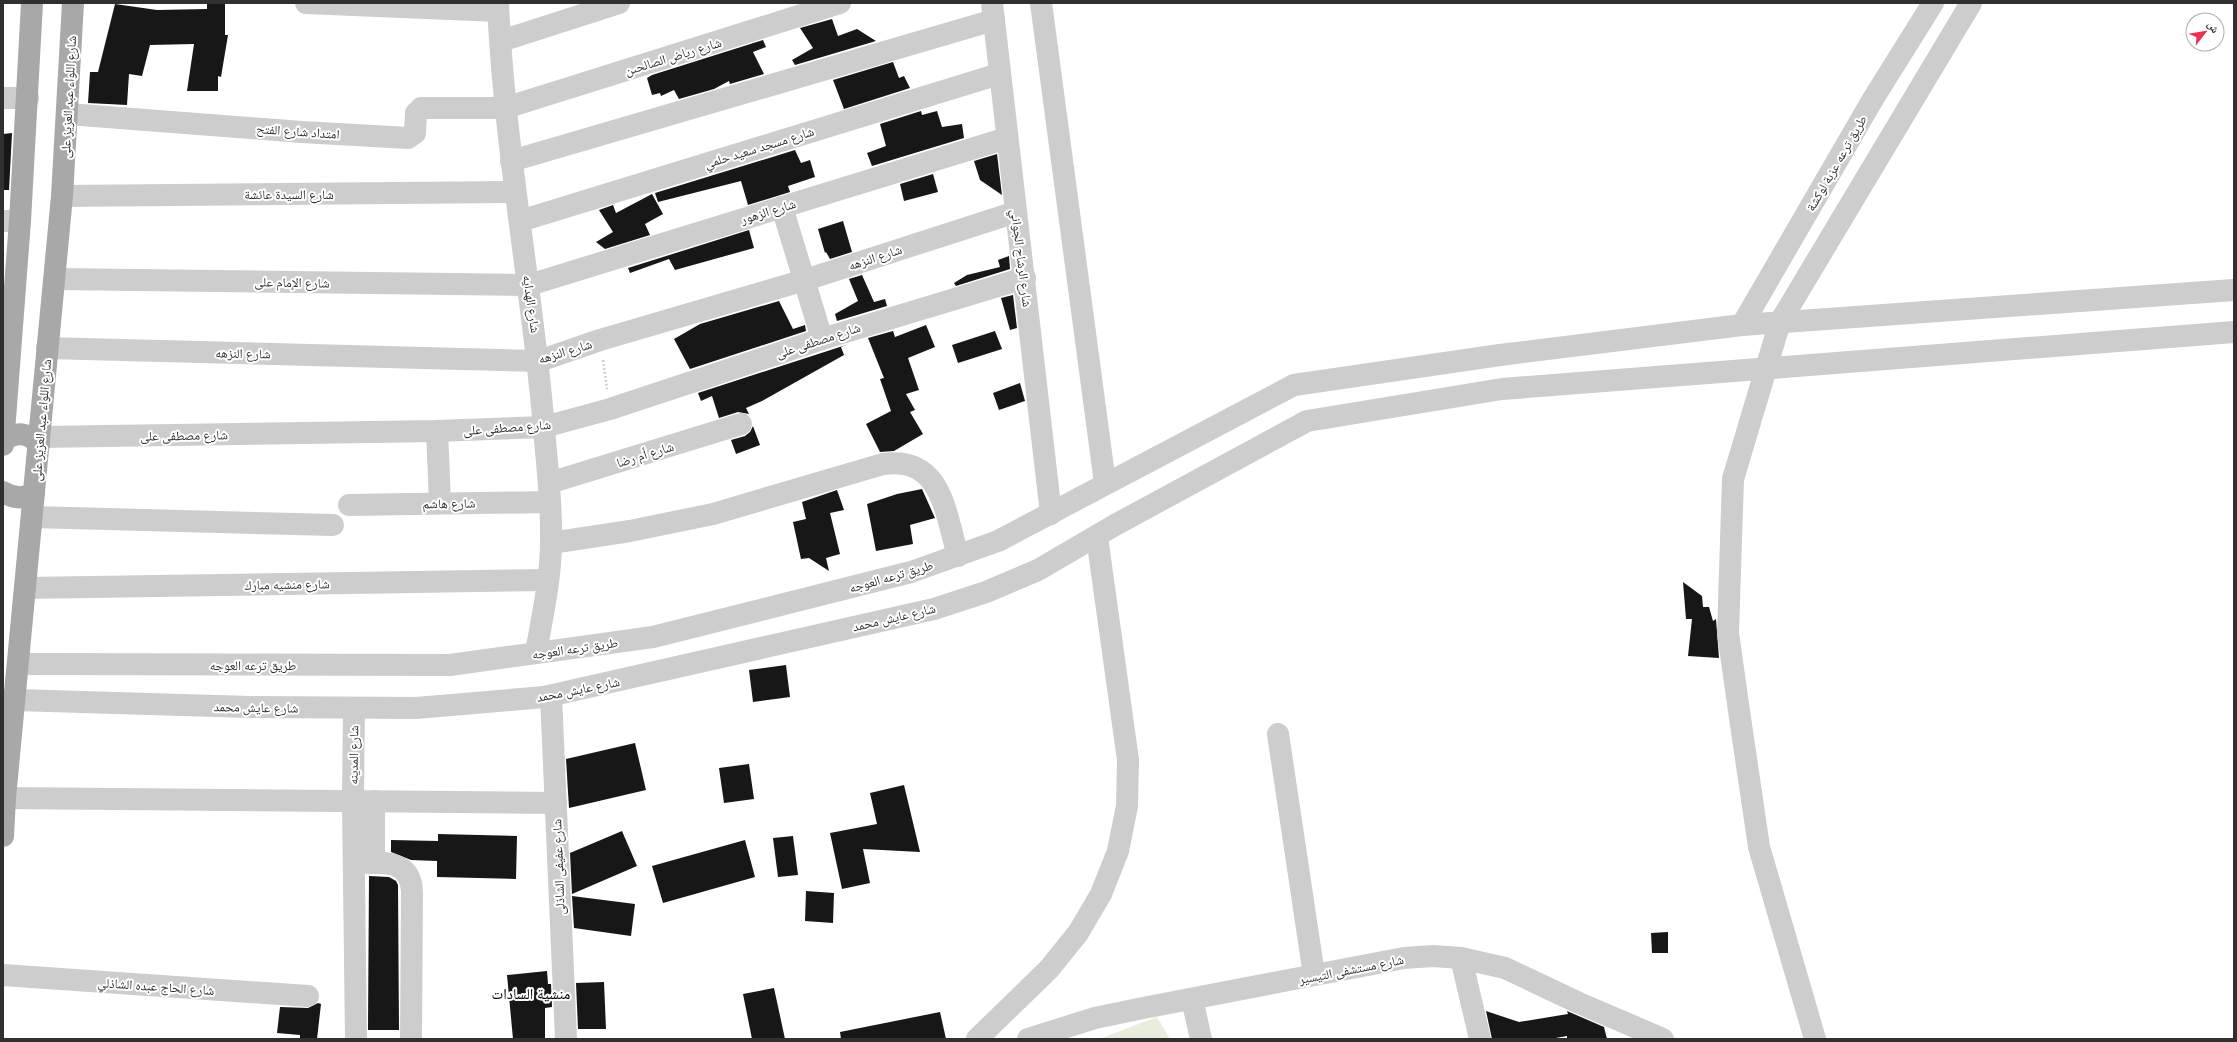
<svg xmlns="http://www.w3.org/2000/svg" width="2237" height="1042" font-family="'Public Sans','Noto Naskh Arabic',sans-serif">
  <rect width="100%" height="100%" fill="#fff"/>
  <path fill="#e8edde" d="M 1157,1017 L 1170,1039 L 1099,1039 Z"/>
  <g fill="#171717">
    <path d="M 207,3 L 225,3 L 225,35 L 228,35 L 221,77 L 218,76 L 218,91 L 187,91 L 194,44 L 150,45 L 142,76 L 129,74 L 127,105 L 88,103 L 90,72 L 98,72 L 115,4 L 157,10 L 207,9 Z"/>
    <path d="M 832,19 L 838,36 L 857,29 L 876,41 L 795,65 L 792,60 L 813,48 L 800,28 Z"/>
    <path d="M 763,40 L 766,47 L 753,52 L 764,74 L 730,84 L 729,81 L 714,89 L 679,99 L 674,90 L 661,96 L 660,93 L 652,95 L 647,78 L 652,75 Z"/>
    <path d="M 893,62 L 899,78 L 904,76 L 910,88 L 844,109 L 833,80 Z"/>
    <path d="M 921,111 L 922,115 L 937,111 L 942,127 L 962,124 L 964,138 L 872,166 L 867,153 L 886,146 L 880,124 Z"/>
    <path d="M 12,133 L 9,190 L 3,190 L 3,134 Z"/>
    <path d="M 795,150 L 801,163 L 810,160 L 815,177 L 788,186 L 790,192 L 748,205 L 741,181 L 658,202 L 655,193 Z"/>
    <path d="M 997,154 L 1002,195 L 980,180 L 974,161 Z"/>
    <path d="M 933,174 L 938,192 L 904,201 L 900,184 Z"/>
    <path d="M 652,194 L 663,214 L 645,224 L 650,235 L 605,249 L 596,242 L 613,232 L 599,210 L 613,205 L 616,213 Z"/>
    <path d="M 843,221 L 852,252 L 830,259 L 826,252 L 825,253 L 818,229 Z"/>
    <path d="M 749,230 L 754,248 L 675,270 L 669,259 L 630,273 L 628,268 Z"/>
    <path d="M 1009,256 L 1010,269 L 956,286 L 954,283 L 967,275 L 1000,267 L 998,260 Z"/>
    <path d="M 862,275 L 874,302 L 885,299 L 887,306 L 837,321 L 835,314 L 858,301 L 849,279 Z"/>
    <path d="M 1013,295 L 1017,328 L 1010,330 L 1001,298 Z"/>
    <path d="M 779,301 L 793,329 L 805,325 L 806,331 L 690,369 L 674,339 L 700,324 Z"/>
    <path d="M 926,325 L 935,347 L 908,358 L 919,390 L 906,394 L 915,410 L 910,412 L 923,434 L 894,451 L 880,452 L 866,424 L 891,411 L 880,379 L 884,378 L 868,338 L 893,331 L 895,337 Z"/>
    <path d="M 995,331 L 1002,349 L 958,363 L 952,345 Z"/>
    <path d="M 849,344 L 841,347 L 844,355 L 762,401 L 746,408 L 749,414 L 738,412 L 719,418 L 712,396 L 701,401 L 698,393 Z"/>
    <path d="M 1020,383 L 1025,401 L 999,410 L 993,393 Z"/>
    <path d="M 753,426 L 760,445 L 736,454 L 731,440 L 745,436 L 750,432 Z"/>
    <path d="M 922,489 L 935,518 L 910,525 L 913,544 L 876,551 L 867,504 L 897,494 Z"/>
    <path d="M 837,490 L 844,510 L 830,513 L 840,554 L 826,558 L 829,571 L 809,558 L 801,559 L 793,522 L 806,519 L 802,502 Z"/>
    <path d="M 1683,582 L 1702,596 L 1703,607 L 1709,607 L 1713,621 L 1716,619 L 1719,658 L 1688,656 L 1692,619 L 1686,619 Z"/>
    <path d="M 786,665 L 790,697 L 753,702 L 749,670 Z"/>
    <path d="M 635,743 L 646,790 L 569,808 L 566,759 Z"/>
    <path d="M 749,764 L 754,799 L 724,803 L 719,768 Z"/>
    <path d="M 904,785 L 920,852 L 863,849 L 870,883 L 842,889 L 830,833 L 877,824 L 870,793 Z"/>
    <path d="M 622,831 L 637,866 L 572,894 L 570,853 Z"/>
    <path d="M 438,834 L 517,836 L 516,879 L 437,877 L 437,861 L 411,860 L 391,852 L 391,840 L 438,841 Z"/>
    <path d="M 793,836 L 798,875 L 778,877 L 773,838 Z"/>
    <path d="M 745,840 L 755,877 L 663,903 L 652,866 Z"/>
    <path d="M 369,876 L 389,877 L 396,881 L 398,885 L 399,1030 L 368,1030 Z"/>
    <path d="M 806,891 L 834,893 L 833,923 L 805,921 Z"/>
    <path d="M 572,896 L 635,904 L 631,936 L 574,928 Z"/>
    <path d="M 1668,932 L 1668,953 L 1652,953 L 1651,933 Z"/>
    <path d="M 547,971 L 548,984 L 551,984 L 552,1007 L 545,1008 L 545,1039 L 513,1039 L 507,975 Z"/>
    <path d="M 604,982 L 606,1029 L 578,1029 L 576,983 Z"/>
    <path d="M 774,988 L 785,1039 L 752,1039 L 743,994 Z"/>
    <path d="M 318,1003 L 321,1004 L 317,1039 L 300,1039 L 300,1035 L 277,1033 L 280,1007 L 308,1008 Z"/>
    <path d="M 1486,1011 L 1519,1022 L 1568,1014 L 1567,1011 L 1604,1027 L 1607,1039 L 1567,1039 L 1567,1036 L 1550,1039 L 1492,1039 Z"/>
    <path d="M 940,1012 L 946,1039 L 841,1039 L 840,1032 Z"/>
  </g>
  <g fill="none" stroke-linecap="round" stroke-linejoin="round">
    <path stroke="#cdcdcd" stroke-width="2.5" stroke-dasharray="2 2" stroke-linecap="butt" d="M 603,360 L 607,389"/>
    <g stroke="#cdcdcd" stroke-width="22">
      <path d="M 306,3 L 498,11"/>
      <path d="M 498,3 C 504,146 532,286 544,428 C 547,466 552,504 551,542 C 551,579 542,617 536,653"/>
      <path d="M 992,3 L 1051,514"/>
      <path d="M 1041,3 L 1105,483"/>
      <path d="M 501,41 L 619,3"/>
      <path d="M 3,98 L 28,98"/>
      <path d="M 68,114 L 302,132 L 408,138 L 415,133 L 416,113 L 421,108 L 505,108 L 840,3"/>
      <path d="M 511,161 L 994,20"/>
      <path d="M 62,196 L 515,192"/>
      <path d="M 782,207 L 822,339"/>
      <path d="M 3,221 L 20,221"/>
      <path d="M 520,221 L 999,74"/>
      <path d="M 55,279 L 529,285 L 1007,138"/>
      <path d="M 1742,325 L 1873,99 L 1933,3"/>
      <path d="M 47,348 L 539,361 L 600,340 L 805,280 L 1016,212"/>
      <path d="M 437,431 L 440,503"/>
      <path d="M 40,437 L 437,431 L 544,427 L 610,409 L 822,339 L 1025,278"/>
      <path d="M 549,483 L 741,424"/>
      <path d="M 349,505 L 550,502"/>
      <path d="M 32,517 L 333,525"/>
      <path d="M 551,543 L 630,531 L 713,514 L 883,464 C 942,456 945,512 958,556"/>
      <path d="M 25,588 L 548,580"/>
      <path d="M 18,664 L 450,665 L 653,637 L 911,572 L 998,541 L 1294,385 L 1500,355 L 1742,325 L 2234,290"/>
      <path d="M 551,696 L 566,1039"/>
      <path d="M 15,700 L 250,707 L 416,708 L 544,697 L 934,609 L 986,592 L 1038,570 L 1115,525 L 1307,421 L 1502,389 L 2234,332"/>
      <path d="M 354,708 L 353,801 L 356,1039"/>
      <path d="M 1278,734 L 1314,975"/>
      <path d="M 5,798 L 556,803"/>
      <path d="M 354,863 C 379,863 411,857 412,892 L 411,1039"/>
      <path d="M 374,863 L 374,801"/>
      <path d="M 1461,958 L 1480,1039"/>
      <path d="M 3,975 L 308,996"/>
      <path d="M 1192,999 L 1201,1039"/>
      <path d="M 977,1039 L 1049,969 L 1078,933 L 1101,894 L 1118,851 L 1127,806 L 1128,760 L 1097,537"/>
      <path d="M 1028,1039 L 1095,1018 L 1143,1008 L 1404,958 L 1433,956 L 1461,958 L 1505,968 L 1579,1003 L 1663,1039"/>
      <path d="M 1815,1039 L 1759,847 L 1739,711 L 1728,633 L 1733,479 L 1780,322 L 1971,3"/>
    </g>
    <g stroke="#a8a8a8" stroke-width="22">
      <path d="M 3,441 C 16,431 29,432 39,445"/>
      <path d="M 3,445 L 20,221 L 32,3"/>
      <path d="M 3,492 C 14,499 24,499 34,493"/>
      <path d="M 3,836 L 5,798 L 62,196 L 73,3"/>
    </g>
  </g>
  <g text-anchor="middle" stroke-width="4" stroke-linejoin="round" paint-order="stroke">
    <g font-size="13" fill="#303030" stroke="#fff">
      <text transform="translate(673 56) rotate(-17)" y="5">شارع رياض الصالحىن</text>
      <text transform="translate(68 97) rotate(-87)" y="5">شارع اللواء عبد العزيز على</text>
      <text transform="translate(298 131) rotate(4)" y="5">امتداد شارع الفتح</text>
      <text transform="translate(759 147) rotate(-17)" y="5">شارع مسجد سعيد حلمي</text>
      <text transform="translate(1836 163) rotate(-60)" y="5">طريق ترعه عزبة لوكشة</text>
      <text x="289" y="199">شارع السيدة عائشة</text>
      <text transform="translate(768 211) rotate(-17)" y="5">شارع الزهور</text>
      <text transform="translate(875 257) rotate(-18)" y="5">شارع النزهه</text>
      <text transform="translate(1022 258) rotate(83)" y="5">شارع الرشاح الجواني</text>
      <text transform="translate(292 282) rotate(1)" y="5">شارع الإمام على</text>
      <text transform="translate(532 304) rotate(82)" y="5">شارع الهدايه</text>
      <text transform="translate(818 340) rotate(-18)" y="5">شارع مصطفى على</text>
      <text transform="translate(565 351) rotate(-17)" y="5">شارع النزهه</text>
      <text transform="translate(243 353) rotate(1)" y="5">شارع النزهه</text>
      <text transform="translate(41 420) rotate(-85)" y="5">شارع اللواء عبد العزيز على</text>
      <text transform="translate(507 427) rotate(-4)" y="5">شارع مصطفى على</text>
      <text transform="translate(184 435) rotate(-1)" y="5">شارع مصطفى على</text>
      <text transform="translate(645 454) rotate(-17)" y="5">شارع أم رضا</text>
      <text transform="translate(449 503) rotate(-1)" y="5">شارع هاشم</text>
      <text transform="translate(891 576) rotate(-16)" y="5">طريق ترعه العوجه</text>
      <text transform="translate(287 584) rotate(-1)" y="5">شارع منشيه مبارك</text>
      <text transform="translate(894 617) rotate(-13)" y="5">شارع عايش محمد</text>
      <text transform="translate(575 648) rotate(-8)" y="5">طريق ترعه العوجه</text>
      <text x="253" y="670">طريق ترعه العوجه</text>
      <text transform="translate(578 689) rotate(-11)" y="5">شارع عايش محمد</text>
      <text transform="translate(256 707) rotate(1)" y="5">شارع عايش محمد</text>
      <text transform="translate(353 755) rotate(-89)" y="5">شارع المدينه</text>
      <text transform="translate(558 867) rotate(-92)" y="5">شارع عفيفى الشاذلى</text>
      <text transform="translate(1351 969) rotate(-11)" y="5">شارع مستشفى التيسير</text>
      <text transform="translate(156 986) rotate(4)" y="5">شارع الحاج عبده الشاذلي</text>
    </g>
    <g font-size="15" fill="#000" stroke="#fff">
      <text x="531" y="999">منشية السادات</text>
    </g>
  </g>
  <rect width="2237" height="1042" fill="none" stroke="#303030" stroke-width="8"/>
  <g transform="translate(2205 32) rotate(59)"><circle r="19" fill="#ffffff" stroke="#acacac"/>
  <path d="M0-3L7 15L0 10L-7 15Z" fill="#e63356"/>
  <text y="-6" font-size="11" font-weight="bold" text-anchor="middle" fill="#303030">ش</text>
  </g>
</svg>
